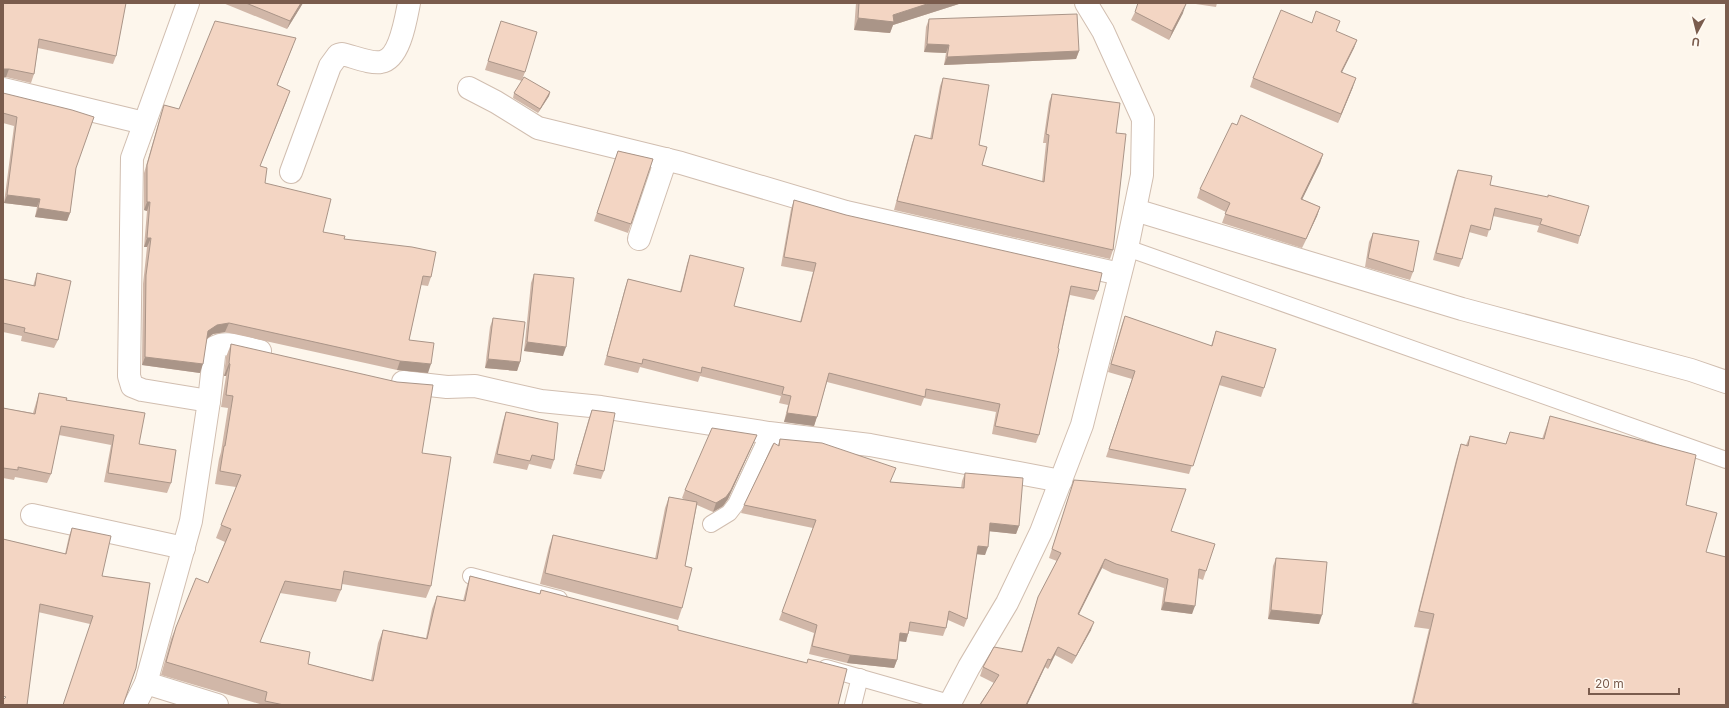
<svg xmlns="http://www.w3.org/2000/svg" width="1729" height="708" font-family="Inter,sans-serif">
  <rect width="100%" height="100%" fill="#fdf6ec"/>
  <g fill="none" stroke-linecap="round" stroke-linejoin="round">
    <defs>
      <g id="service">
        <path d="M 1127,248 L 1726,460"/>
        <path d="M 711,524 L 729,513 L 736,504 L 769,433"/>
        <path d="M 471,576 L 559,599"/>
        <path d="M 826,668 L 949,703"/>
        <path d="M 853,705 L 860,677"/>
      </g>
      <g id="minor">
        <path d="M 188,3 L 132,158 L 129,376 L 132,386 L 142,390 L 209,401"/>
        <path d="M 469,88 L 496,102 L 538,128 L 681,163 L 846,212 L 1120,274"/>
        <path d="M 3,89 L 144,123"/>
        <path d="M 291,172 L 330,66 L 338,55 L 342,54 C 352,56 371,64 381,62 C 400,59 406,18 409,3"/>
        <path d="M 1135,210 L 1462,309 L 1691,370 L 1726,382"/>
        <path d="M 639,239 L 666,159"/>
        <path d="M 403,382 L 447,387 L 475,386 L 541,401 L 601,407 L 769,433 L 870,445 L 1061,481"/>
        <path d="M 32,515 L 184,548"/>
        <path d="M 146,683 L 217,705"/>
        <path d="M 135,705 L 146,683 L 191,521 L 209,401 L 215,347 C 227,340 246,348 260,351"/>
        <path d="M 949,705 L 969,667 L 1007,603 L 1041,532 L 1082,425 L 1127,248 L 1142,175 L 1143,119 L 1103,31 L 1086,3"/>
      </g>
    </defs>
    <use href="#service" stroke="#d1beb0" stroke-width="18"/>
    <use href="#minor" stroke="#d1beb0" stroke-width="24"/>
    <use href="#service" stroke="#fff" stroke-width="16"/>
    <use href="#minor" stroke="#fff" stroke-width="22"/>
  </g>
  <g fill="#d1b7a8">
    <path d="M 3,3 L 116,56 L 113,64 L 38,48 L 34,74 L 31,83 L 6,77 L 3,77 Z"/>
    <path d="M 223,3 L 303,3 L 287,29 Z"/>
    <path d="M 856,3 L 962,3 L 893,25 L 890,33 L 854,30 Z"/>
    <path d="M 1189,3 L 1217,3 L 1216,7 Z"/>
    <path d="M 1135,12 L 1183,13 L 1169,40 L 1131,20 Z"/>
    <path d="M 929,19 L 1079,51 L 1076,59 L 944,65 L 946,53 L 924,52 L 926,27 Z"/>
    <path d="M 501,21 L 525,72 L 522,80 L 550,92 L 549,96 L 538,113 L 513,98 L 514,93 L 522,81 L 485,70 Z"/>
    <path d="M 1312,23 L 1357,40 L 1354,48 L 1342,72 L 1353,87 L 1338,123 L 1250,87 L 1253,78 Z"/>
    <path d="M 293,46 L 277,86 L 287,100 L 260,166 L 265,183 L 323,232 L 344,239 L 431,277 L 428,286 L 421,285 L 409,340 L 428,373 L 397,370 L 225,332 L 213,334 L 207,339 L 200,373 L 142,365 L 143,284 L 147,247 L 144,247 L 147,211 L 144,210 L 144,173 L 161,114 L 164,105 L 179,109 Z"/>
    <path d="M 943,78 L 979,145 L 982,165 L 1042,182 L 1046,143 L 1043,143 L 1049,102 L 1052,94 L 1116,133 L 1113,250 L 1110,259 L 894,210 L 912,143 L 915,135 L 930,139 L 940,86 Z"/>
    <path d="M 3,93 L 76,168 L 70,213 L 67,221 L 35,217 L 37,207 L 4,203 L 14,126 L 3,123 Z"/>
    <path d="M 1237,125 L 1323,154 L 1320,163 L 1302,199 L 1320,207 L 1317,216 L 1302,248 L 1222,223 L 1226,212 L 1197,198 L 1200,189 Z"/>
    <path d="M 618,151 L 653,159 L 628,233 L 594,221 Z"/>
    <path d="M 1458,170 L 1490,185 L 1580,236 L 1578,244 L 1537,232 L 1539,226 L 1493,216 L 1487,237 L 1469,232 L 1462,259 L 1459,267 L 1433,260 L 1455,177 Z"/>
    <path d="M 794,200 L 1098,291 L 1094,300 L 1070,295 L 1039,435 L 1036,443 L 992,434 L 996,412 L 924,398 L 921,406 L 827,382 L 814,426 L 784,422 L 788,405 L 779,403 L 781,396 L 700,376 L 698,382 L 640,367 L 638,373 L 604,365 L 625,288 L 628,279 L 680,292 L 687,264 L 690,255 L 734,306 L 800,322 L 813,272 L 781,266 L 791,209 Z"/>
    <path d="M 1373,233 L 1413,272 L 1410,280 L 1365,267 L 1369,242 Z"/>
    <path d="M 37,273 L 58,340 L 54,348 L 21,341 L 22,336 L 3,332 L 3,279 L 33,286 Z"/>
    <path d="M 534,274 L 563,356 L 524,351 L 531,283 Z"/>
    <path d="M 1125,316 L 1211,346 L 1216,331 L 1264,388 L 1261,397 L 1219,385 L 1189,474 L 1106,457 L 1132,379 L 1108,372 L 1122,324 Z"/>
    <path d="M 493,318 L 520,362 L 517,371 L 485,368 L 490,327 Z"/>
    <path d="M 231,344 L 422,453 L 431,586 L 426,598 L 342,584 L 341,590 L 336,602 L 280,593 L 260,642 L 308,664 L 371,680 L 378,643 L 383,630 L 426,638 L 432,609 L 437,596 L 463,601 L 466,589 L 470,576 L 540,594 L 541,590 L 678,630 L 838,705 L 263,705 L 161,675 L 171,639 L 176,627 L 208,583 L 225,542 L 216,538 L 236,487 L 215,484 L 219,459 L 221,452 L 228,408 L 221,407 L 226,376 L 224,376 L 226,357 Z"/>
    <path d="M 39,393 L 66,400 L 139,444 L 171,483 L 167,493 L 104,482 L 111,445 L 59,435 L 51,474 L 47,483 L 15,477 L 14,480 L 3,478 L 3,408 L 33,413 Z"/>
    <path d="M 592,410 L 604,471 L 601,479 L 573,474 L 589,418 Z"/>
    <path d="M 506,412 L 554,460 L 551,469 L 529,464 L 527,470 L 493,463 L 503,421 Z"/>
    <path d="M 1550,416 L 1686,505 L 1706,552 L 1726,705 L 1411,705 L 1429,629 L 1414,627 L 1456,460 L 1461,444 L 1466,445 L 1470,436 L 1506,444 L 1510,432 L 1542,439 Z"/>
    <path d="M 780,439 L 890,482 L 961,488 L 962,481 L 965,473 L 1019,526 L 1016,534 L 989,531 L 985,555 L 977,554 L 967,619 L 964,627 L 948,620 L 946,628 L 943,636 L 909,631 L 908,634 L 906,642 L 899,641 L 897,660 L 894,668 L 847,663 L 809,654 L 814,633 L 779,620 L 813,528 L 741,513 L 744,505 L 778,445 Z"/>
    <path d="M 753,444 L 728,499 L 723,506 L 713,512 L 697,505 L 685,566 L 682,608 L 678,620 L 540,584 L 549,547 L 553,535 L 655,559 L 665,508 L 669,497 L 685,500 L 682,498 L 685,490 Z"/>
    <path d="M 1074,480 L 1171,531 L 1206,571 L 1203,580 L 1198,578 L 1192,614 L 1161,610 L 1164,588 L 1112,573 L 1102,568 L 1079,614 L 1091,630 L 1072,664 L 1055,655 L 1048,669 L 1045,667 L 1027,705 L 979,705 L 994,683 L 980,676 L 983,667 L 1021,652 L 1038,597 L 1057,561 L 1049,558 Z"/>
    <path d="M 72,528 L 102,576 L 150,583 L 90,624 L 38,612 L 3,539 L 65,554 L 69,536 Z"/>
    <path d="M 1276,558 L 1319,624 L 1268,619 L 1273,566 Z"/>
  </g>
  <g fill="#aa9588">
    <path d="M 301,3 L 303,3 L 287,29 L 290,21 Z"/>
    <path d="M 930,3 L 962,3 L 893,25 L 890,33 L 854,30 L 858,18 L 893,15 Z"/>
    <path d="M 1186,4 L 1183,13 L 1169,40 L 1172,31 Z"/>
    <path d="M 1357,40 L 1354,48 L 1338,80 L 1341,72 Z"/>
    <path d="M 927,44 L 949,45 L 946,53 L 924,52 Z"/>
    <path d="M 1079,51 L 1076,59 L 944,65 L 947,57 Z"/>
    <path d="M 3,69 L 9,69 L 6,77 L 3,77 Z"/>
    <path d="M 1356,78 L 1353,87 L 1338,123 L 1341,114 Z"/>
    <path d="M 550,92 L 549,96 L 538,113 L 540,109 Z"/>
    <path d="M 1323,154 L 1320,163 L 1298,208 L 1301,199 Z"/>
    <path d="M 7,195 L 40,199 L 37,207 L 4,203 Z"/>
    <path d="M 147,202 L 150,202 L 147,211 L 144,210 Z"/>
    <path d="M 1320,207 L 1317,216 L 1302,248 L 1306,239 Z"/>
    <path d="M 38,208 L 70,213 L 67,221 L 35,217 Z"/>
    <path d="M 147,238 L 151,238 L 147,247 L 144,247 Z"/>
    <path d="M 229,323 L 225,332 L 213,334 L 205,340 L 208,331 L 217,325 Z"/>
    <path d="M 527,342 L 566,347 L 563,356 L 524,351 Z"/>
    <path d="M 145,357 L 203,364 L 200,373 L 142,365 Z"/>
    <path d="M 488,359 L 520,362 L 517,371 L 485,368 Z"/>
    <path d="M 400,361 L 431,364 L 428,373 L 397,370 Z"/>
    <path d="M 229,363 L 230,364 L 226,376 L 224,376 Z"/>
    <path d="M 787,413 L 817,417 L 814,426 L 784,422 Z"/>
    <path d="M 757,435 L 753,444 L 728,499 L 723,506 L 713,512 L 716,503 Z"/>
    <path d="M 990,523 L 1019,526 L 1016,534 L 987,531 Z"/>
    <path d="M 978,546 L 988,547 L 985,555 L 975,554 Z"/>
    <path d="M 1105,559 L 1102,568 L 1075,622 L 1078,614 Z"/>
    <path d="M 1164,602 L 1195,606 L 1192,614 L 1161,610 Z"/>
    <path d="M 1271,610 L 1322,615 L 1319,624 L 1268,619 Z"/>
    <path d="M 1094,622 L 1091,630 L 1072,664 L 1076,656 Z"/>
    <path d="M 900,633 L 908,634 L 906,642 L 898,641 Z"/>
    <path d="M 1058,647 L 1055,655 L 1048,669 L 1051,660 Z"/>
    <path d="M 850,655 L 897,660 L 894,668 L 847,663 Z"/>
    <path d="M 1048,659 L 1045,667 L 1027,705 L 1026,705 Z"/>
  </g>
  <g fill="#f3d5c3" stroke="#aa9588">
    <path d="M 3,3 L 126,3 L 116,56 L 39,39 L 34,74 L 9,69 L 3,69 Z"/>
    <path d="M 246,3 L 301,3 L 290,21 Z"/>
    <path d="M 859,3 L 930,3 L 893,15 L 894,22 L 858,18 Z"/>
    <path d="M 1138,3 L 1184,3 L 1186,4 L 1172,31 L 1135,12 Z"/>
    <path d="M 1281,10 L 1312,23 L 1316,11 L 1340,21 L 1336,31 L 1357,40 L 1341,72 L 1356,78 L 1341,114 L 1253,78 Z"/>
    <path d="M 1077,14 L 1079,51 L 947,57 L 949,45 L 927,44 L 929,19 Z"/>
    <path d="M 215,21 L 296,38 L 277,85 L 290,91 L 260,166 L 267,168 L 265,183 L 331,199 L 323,232 L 345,236 L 344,239 L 412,247 L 436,252 L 431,277 L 423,276 L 409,340 L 434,343 L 431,364 L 400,361 L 229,323 L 217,325 L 208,331 L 203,364 L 145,357 L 146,275 L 151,238 L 147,238 L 150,202 L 147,202 L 147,165 L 164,105 L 179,109 Z"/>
    <path d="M 501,21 L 537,32 L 525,72 L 488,61 Z"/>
    <path d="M 524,77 L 550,92 L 540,109 L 514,93 Z"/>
    <path d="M 943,78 L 989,85 L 979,145 L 987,147 L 982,165 L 1044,182 L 1049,135 L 1046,134 L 1052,94 L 1120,103 L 1116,133 L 1126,134 L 1113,250 L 897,201 L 915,135 L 932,139 Z"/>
    <path d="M 3,93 L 72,110 L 94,117 L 76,168 L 70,213 L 38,208 L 40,199 L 7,195 L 17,117 L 3,113 Z"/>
    <path d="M 1241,115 L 1323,154 L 1301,199 L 1320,207 L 1306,239 L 1225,214 L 1230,203 L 1200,189 L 1232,123 L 1237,125 Z"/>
    <path d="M 618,151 L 653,159 L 631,224 L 597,213 Z"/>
    <path d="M 1458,170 L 1492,176 L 1490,185 L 1548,197 L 1548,195 L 1589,206 L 1580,236 L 1540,224 L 1542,219 L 1495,208 L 1490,230 L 1471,225 L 1462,259 L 1436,253 Z"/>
    <path d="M 794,200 L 846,215 L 1102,273 L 1098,291 L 1071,286 L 1058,348 L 1059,349 L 1039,435 L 995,426 L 1000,404 L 926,389 L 925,397 L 829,373 L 817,417 L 787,413 L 791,396 L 782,394 L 784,387 L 702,367 L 701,373 L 643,359 L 642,364 L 607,356 L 628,279 L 681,292 L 690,255 L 744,268 L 734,306 L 801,322 L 816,263 L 784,257 Z"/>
    <path d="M 1373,233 L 1419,241 L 1413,272 L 1368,258 Z"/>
    <path d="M 37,273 L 71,281 L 58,340 L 24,332 L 25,328 L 3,323 L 3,279 L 35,286 Z"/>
    <path d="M 534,274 L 574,278 L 566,347 L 527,342 Z"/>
    <path d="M 1125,316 L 1212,346 L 1216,331 L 1276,349 L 1264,388 L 1222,376 L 1193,466 L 1109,449 L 1135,371 L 1111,364 Z"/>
    <path d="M 493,318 L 525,322 L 520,362 L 488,359 Z"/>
    <path d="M 231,344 L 397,382 L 433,385 L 422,453 L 451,457 L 431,586 L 344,571 L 341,590 L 285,581 L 260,642 L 310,652 L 308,664 L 373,681 L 383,630 L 427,639 L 437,596 L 465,601 L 470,576 L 540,594 L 541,590 L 678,626 L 678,630 L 807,663 L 808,659 L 847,669 L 838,705 L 284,705 L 265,701 L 267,692 L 166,662 L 176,627 L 196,578 L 208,583 L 231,529 L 221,525 L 241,475 L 220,471 L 224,446 L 225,446 L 233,396 L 226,395 L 230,364 L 229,363 Z"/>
    <path d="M 39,393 L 67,398 L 66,400 L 145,413 L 139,444 L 176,450 L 171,483 L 108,473 L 114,435 L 61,426 L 51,474 L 18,467 L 18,470 L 3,468 L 3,408 L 35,414 Z"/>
    <path d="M 592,410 L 615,413 L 604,471 L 576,465 Z"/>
    <path d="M 506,412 L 558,423 L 554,460 L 532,455 L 530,461 L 497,454 Z"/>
    <path d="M 1550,416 L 1696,455 L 1686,505 L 1717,513 L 1706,552 L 1726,557 L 1726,705 L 1423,705 L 1413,703 L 1434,614 L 1419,611 L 1461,444 L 1468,446 L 1470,436 L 1506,444 L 1510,432 L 1544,439 Z"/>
    <path d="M 712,428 L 757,435 L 731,490 L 726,497 L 716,503 L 685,490 Z"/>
    <path d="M 780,439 L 822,443 L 896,468 L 890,482 L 964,488 L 965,473 L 1023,478 L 1019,526 L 990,523 L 988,547 L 978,546 L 967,619 L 949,611 L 946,628 L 910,622 L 908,634 L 900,633 L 897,660 L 850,655 L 812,646 L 817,625 L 782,612 L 816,520 L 744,505 L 774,443 L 779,446 Z"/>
    <path d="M 1074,480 L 1186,489 L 1171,531 L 1215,544 L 1206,571 L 1199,569 L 1195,606 L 1164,602 L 1168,579 L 1116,564 L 1105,559 L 1078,614 L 1094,622 L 1076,656 L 1058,647 L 1051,660 L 1048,659 L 1026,705 L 980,705 L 999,675 L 983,667 L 994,647 L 1022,652 L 1038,597 L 1061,553 L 1052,549 Z"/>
    <path d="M 669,497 L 697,502 L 685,566 L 692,568 L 682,608 L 545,573 L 553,535 L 657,559 Z"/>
    <path d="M 72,528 L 111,536 L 102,576 L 150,583 L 136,668 L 123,705 L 63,705 L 93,616 L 40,604 L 27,705 L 3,705 L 3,700 L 6,697 L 3,696 L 3,539 L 66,554 Z"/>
    <path d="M 1276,558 L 1327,562 L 1322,615 L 1271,610 Z"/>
  </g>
  <rect width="1729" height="708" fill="none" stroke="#7a5c4d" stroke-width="8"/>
  <g transform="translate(1697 32) rotate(187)" stroke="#fffaf3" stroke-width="3" paint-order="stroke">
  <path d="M0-3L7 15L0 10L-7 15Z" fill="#7a5c4d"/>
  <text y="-6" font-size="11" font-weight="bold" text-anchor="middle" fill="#7a5c4d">U</text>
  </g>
  <path d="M1589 688v6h90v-6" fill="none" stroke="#7a5c4d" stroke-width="2"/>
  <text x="1595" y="688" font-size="12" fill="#7a5c4d" stroke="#fffaf3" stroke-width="3" paint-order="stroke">20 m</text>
</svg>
